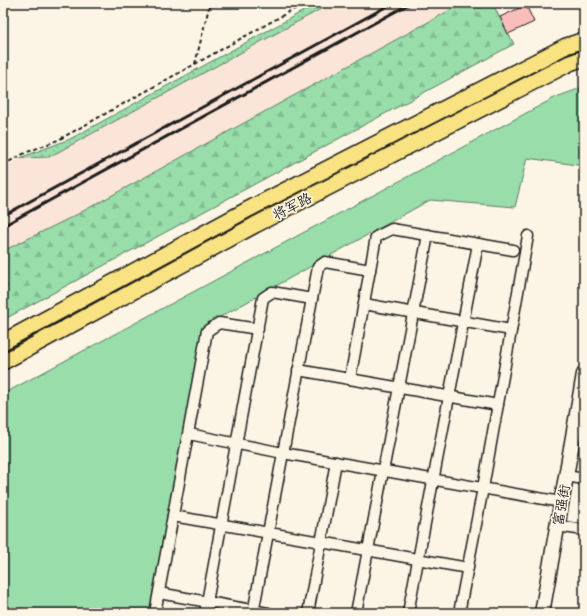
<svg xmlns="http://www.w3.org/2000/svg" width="587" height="616" font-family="Caveat,'LXGW WenKai TC',sans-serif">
  <defs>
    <pattern id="grass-dots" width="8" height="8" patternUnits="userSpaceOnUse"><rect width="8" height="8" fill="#98ddaa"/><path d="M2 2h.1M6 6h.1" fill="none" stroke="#82bd92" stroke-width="1.8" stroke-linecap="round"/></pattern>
    <pattern id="forest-firs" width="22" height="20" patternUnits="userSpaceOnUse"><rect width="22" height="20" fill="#98ddaa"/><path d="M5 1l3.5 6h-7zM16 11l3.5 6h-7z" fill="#82bd92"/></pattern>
  </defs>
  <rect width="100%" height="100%" fill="#fcf5e5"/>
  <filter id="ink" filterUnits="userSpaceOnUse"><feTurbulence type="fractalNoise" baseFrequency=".025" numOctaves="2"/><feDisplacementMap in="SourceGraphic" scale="8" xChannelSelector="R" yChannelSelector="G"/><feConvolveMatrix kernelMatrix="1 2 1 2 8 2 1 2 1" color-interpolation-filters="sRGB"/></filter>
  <g filter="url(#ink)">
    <path fill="#fbe4d8" d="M 318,3 L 463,3 L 76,215 L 3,251 L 3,169 L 20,158 L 70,139 Z"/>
    <path fill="url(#grass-dots)" stroke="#5a7c63" d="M 318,3 L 332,3 L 49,157 L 20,158 L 70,139 Z"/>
    <path fill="url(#forest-firs)" stroke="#5a7c63" d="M 463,3 L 492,3 L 514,44 L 3,320 L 3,251 L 76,215 Z"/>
    <path fill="#98ddaa" stroke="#5a7c63" d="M 584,87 L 584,166 L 527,158 L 515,207 L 430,200 L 204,326 L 149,613 L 3,613 L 3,394 L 556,97 Z"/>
    <path fill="#fabeba" stroke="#1c1c1c" d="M 526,5 L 534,22 L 508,34 L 500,17 Z"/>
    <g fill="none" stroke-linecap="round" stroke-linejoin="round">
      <defs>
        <g id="minor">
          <path d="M 364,304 L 511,330"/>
          <path d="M 298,370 L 498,405"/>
          <path d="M 350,379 L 376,237 L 392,229 L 513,250"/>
          <path d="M 189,434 L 283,453 L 561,502"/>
          <path d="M 566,476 L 584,479"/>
          <path d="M 173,516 L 468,568"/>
          <path d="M 557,526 L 584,530"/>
          <path d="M 159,593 L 268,613"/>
          <path d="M 155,613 L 207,331 L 219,323 L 258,329"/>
          <path d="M 205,613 L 263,298 L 272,292 L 312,299"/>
          <path d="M 253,613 L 318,267 L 325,262 L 370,270"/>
          <path d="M 308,613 L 336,462"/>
          <path d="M 356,613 L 428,235"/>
          <path d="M 408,613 L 478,244"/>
          <path d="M 459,613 L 483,488 L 528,236"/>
        </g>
        <path id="secondary" d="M 542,613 L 584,374"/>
        <g id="primary">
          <path d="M 3,342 L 247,210 L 566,46 L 584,40"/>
          <path d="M 3,362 L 255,225 L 570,63 L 584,58"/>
        </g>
      </defs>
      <use href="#minor" stroke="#1c1c1c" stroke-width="13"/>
      <use href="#secondary" stroke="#1c1c1c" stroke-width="17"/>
      <use href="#primary" stroke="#1c1c1c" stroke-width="18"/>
      <g stroke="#1c1c1c" stroke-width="2" stroke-dasharray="4 3" stroke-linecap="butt">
        <path d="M 195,64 L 210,3"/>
        <path d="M 3,165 L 25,153 L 58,140 L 305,3"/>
      </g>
      <use href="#minor" stroke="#fcf5e5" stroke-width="10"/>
      <use href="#secondary" stroke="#fcf5e5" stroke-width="14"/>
      <use href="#primary" stroke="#f8e281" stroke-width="15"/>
      <g stroke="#1c1c1c" stroke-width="3">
        <path d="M 3,216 L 393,3"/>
        <path d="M 3,226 L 411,3"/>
      </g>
    </g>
  </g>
  <g text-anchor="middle" stroke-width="3.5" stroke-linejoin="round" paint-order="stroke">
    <g font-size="14" fill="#1c1c1c" stroke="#fcf5e5">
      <text transform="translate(292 206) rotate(-27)" y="5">将军路</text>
      <text transform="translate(561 505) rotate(-80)" y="5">富强街</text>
    </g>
  </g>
  <rect width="587" height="616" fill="none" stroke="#fcf5e5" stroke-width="16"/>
  <rect x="8" y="8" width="571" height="600" fill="none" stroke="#1c1c1c" stroke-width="1.5" filter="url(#ink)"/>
</svg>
